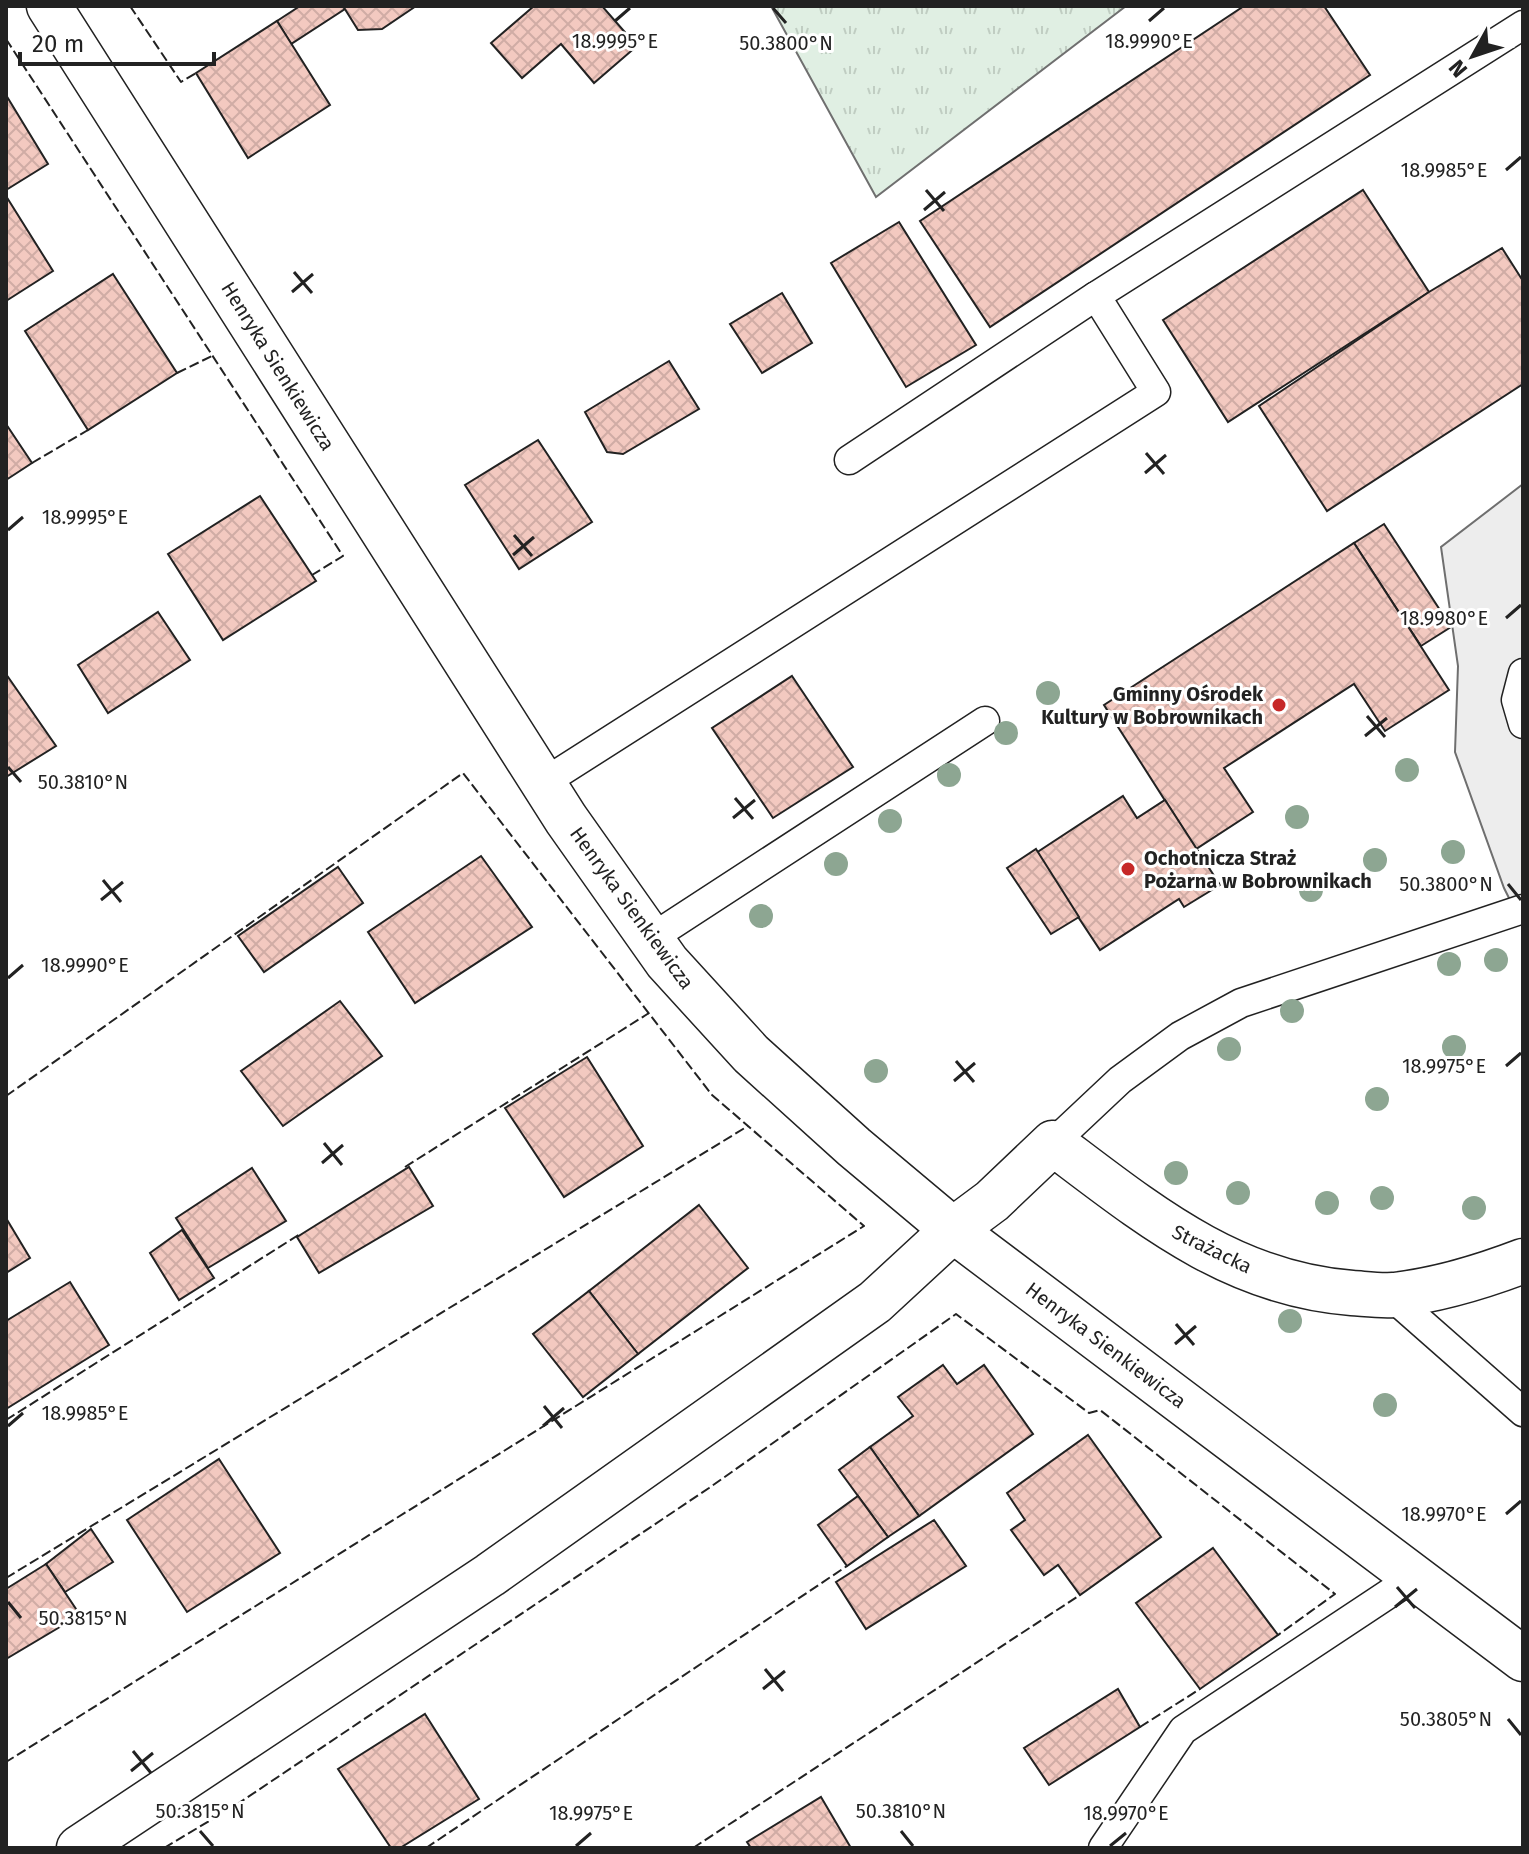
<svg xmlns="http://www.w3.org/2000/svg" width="1529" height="1854" font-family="'Fira Sans',sans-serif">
  <defs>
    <pattern id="grass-tufts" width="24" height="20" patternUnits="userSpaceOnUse" patternTransform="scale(2)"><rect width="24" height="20" fill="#e0efe3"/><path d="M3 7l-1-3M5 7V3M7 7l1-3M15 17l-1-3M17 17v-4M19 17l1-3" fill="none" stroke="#c0cdc2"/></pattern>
    <pattern id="building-cross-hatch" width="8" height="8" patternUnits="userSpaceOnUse" patternTransform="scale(2)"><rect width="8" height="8" fill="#f3c9c0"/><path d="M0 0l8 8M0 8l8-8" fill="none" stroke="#d0aca5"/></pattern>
  </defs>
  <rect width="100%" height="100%" fill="#fff"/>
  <path fill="url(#grass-tufts)" stroke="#6f6f6f" stroke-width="2" d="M 771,6 L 1126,6 L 876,197 Z"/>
  <path fill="#ededed" stroke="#6f6f6f" stroke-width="2" d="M 1523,484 L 1523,926 L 1504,888 L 1455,752 L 1458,666 L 1441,547 Z"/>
  <g fill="url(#building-cross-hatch)" stroke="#222" stroke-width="2">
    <path d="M 300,6 L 343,6 L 345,9 L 291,44 L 277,21 Z"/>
    <path d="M 343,6 L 416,6 L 382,29 L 358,30 Z"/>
    <path d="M 534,6 L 602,6 L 637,46 L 594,83 L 561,44 L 522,78 L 491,43 Z"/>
    <path d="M 1244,6 L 1324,6 L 1370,75 L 990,327 L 920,221 Z"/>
    <path d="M 277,21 L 330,105 L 248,158 L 196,73 Z"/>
    <path d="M 6,95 L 48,164 L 6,190 Z"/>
    <path d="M 1363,190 L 1429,292 L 1228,422 L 1163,320 Z"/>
    <path d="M 6,196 L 53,271 L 6,301 Z"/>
    <path d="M 899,222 L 976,345 L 906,387 L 831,263 Z"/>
    <path d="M 1502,248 L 1523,281 L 1523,384 L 1327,511 L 1259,406 L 1429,292 Z"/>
    <path d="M 113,274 L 177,373 L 88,430 L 25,331 Z"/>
    <path d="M 782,293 L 812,343 L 762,373 L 730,324 Z"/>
    <path d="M 669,361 L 699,409 L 623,454 L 607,452 L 585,412 Z"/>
    <path d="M 6,424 L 32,463 L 6,480 Z"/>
    <path d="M 538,440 L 592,522 L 519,569 L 465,485 Z"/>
    <path d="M 260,496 L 316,581 L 223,640 L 168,554 Z"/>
    <path d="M 1384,524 L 1451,627 L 1421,646 L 1354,543 Z"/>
    <path d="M 1354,543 L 1449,690 L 1385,731 L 1354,684 L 1224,768 L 1253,812 L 1196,849 L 1104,705 Z"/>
    <path d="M 158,612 L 190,660 L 108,713 L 78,665 Z"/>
    <path d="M 6,674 L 56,746 L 6,777 Z"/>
    <path d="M 792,676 L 853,767 L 773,818 L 712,728 Z"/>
    <path d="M 1123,796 L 1137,818 L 1165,800 L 1220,885 L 1184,907 L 1179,899 L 1100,950 L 1036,853 Z"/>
    <path d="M 1036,849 L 1079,917 L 1051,934 L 1007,868 Z"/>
    <path d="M 481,856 L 532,927 L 415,1003 L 368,932 Z"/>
    <path d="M 338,867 L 363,903 L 264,972 L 238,936 Z"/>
    <path d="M 340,1001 L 382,1056 L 283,1126 L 241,1071 Z"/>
    <path d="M 587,1057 L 643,1146 L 564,1197 L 505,1108 Z"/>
    <path d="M 409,1167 L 433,1206 L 319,1273 L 297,1237 Z"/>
    <path d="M 252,1168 L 286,1221 L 208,1268 L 176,1218 Z"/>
    <path d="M 699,1205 L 748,1268 L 638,1354 L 589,1291 Z"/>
    <path d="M 6,1218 L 30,1258 L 6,1273 Z"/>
    <path d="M 182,1230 L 214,1278 L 179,1300 L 150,1253 Z"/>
    <path d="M 70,1282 L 109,1345 L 6,1409 L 6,1321 Z"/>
    <path d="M 589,1291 L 638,1354 L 583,1397 L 533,1334 Z"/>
    <path d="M 943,1365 L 957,1384 L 984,1365 L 1033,1434 L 919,1516 L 870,1447 L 913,1416 L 898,1397 Z"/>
    <path d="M 1088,1435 L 1161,1537 L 1080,1595 L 1058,1565 L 1044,1575 L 1011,1530 L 1025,1520 L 1007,1493 Z"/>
    <path d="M 870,1447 L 919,1516 L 888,1537 L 839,1470 Z"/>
    <path d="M 219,1459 L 280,1553 L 187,1612 L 127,1520 Z"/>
    <path d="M 858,1496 L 888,1537 L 847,1566 L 818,1525 Z"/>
    <path d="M 934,1520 L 966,1566 L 866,1629 L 836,1582 Z"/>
    <path d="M 91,1529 L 113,1562 L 65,1592 L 46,1564 Z"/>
    <path d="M 1213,1548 L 1278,1635 L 1200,1689 L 1136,1603 Z"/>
    <path d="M 46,1564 L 80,1615 L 6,1659 L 6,1589 Z"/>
    <path d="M 1118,1689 L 1140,1727 L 1049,1785 L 1024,1748 Z"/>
    <path d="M 425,1714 L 479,1799 L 400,1848 L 391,1848 L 338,1769 Z"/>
    <path d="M 821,1797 L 851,1848 L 751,1848 L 747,1842 Z"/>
  </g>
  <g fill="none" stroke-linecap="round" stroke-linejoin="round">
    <defs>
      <g id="lane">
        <path d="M 849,460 L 1096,296"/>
        <path d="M 1523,673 L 1516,700 L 1523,724"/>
        <path d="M 543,783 L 1156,392 L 1096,296 L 1523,25"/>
        <path d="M 650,939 L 985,721"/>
        <path d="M 1053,1143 L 1120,1080 L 1180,1036 L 1241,1003 L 1523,909"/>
        <path d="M 1390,1295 L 1523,1412"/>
        <path d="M 1103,1848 L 1183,1730 L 1414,1577"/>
      </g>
      <path id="street" d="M 79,1848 L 490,1575 L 875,1302 L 953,1230 L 992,1201 L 1053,1143 C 1146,1213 1231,1284 1352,1293 C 1366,1294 1380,1296 1394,1295 C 1439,1290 1481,1277 1523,1261"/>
      <path id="secondary" d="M 49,6 L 566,819 L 667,962 L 751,1054 L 854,1147 L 953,1230 L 1523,1659"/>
    </defs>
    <use href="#lane" stroke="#222" stroke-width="31"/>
    <use href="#street" stroke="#222" stroke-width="47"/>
    <use href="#secondary" stroke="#222" stroke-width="47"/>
    <use href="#lane" stroke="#fff" stroke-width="28"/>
    <use href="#street" stroke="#fff" stroke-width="44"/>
    <use href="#secondary" stroke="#fff" stroke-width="44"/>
    <g stroke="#222" stroke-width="2" stroke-dasharray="10 4" stroke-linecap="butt">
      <path d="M 130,6 L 181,82 L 196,73"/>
      <path d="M 6,39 L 343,556 L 312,575"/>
      <path d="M 177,373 L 212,356"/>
      <path d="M 32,463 L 88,430"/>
      <path d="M 6,1096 L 463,773 L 712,1095 L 864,1226 L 6,1762"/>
      <path d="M 405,1167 L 649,1013"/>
      <path d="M 6,1420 L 300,1234"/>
      <path d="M 6,1578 L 748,1126"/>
      <path d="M 1140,1727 L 1200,1689"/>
      <path d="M 164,1848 L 236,1805 L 709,1488 L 956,1314 L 1089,1413 L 1100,1410 L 1335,1594 L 1278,1635"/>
      <path d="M 426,1848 L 847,1566"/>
      <path d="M 693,1848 L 1080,1595"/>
    </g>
  </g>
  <g fill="#8da692">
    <circle cx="1048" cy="693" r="12"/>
    <circle cx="1006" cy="733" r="12"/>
    <circle cx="1407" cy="770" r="12"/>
    <circle cx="949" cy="775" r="12"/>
    <circle cx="1297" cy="817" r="12"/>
    <circle cx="890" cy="821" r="12"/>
    <circle cx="1453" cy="852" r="12"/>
    <circle cx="1375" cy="860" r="12"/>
    <circle cx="836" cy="864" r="12"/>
    <circle cx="1311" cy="890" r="12"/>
    <circle cx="761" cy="916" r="12"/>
    <circle cx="1496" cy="960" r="12"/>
    <circle cx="1449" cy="964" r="12"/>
    <circle cx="1292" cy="1011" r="12"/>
    <circle cx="1454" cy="1047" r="12"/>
    <circle cx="1229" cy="1049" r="12"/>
    <circle cx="876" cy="1071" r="12"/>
    <circle cx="1377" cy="1099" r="12"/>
    <circle cx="1176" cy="1173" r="12"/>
    <circle cx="1238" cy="1193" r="12"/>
    <circle cx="1382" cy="1198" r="12"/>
    <circle cx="1327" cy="1203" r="12"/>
    <circle cx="1474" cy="1208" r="12"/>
    <circle cx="1290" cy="1321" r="12"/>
    <circle cx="1385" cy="1405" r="12"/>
  </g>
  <path fill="none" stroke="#222" stroke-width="3" d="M 773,8 L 786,23M 615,21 L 630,8M 1149,21 L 1164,8M 1506,170 L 1521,157M 926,190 L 944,211M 924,210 L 945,192M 294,272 L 312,293M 292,292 L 313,274M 1146,453 L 1164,474M 1145,473 L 1166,455M 8,530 L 23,517M 514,535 L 532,556M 513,555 L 534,537M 1506,618 L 1521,605M 1367,716 L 1385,737M 1365,736 L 1387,718M 8,767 L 21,782M 735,798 L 753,819M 733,818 L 755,800M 103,880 L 121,902M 1508,884 L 1521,900M 101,900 L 123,882M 8,978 L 23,965M 956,1061 L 974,1082M 1506,1066 L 1521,1053M 954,1081 L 975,1063M 324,1143 L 342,1165M 322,1163 L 343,1145M 1176,1324 L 1194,1345M 1175,1344 L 1196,1326M 544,1406 L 562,1428M 8,1426 L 23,1413M 543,1426 L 564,1408M 1506,1514 L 1521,1501M 1397,1587 L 1415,1608M 8,1602 L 21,1618M 1395,1607 L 1417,1589M 765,1669 L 783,1691M 763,1689 L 785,1671M 1508,1719 L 1521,1735M 133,1751 L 151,1773M 131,1771 L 153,1753M 200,1831 L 213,1846M 901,1831 L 913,1846M 576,1846 L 591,1833M 1110,1846 L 1126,1833"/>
  <g fill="#c62828" stroke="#fff" stroke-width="3">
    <circle cx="1279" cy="705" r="8"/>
    <circle cx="1128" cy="869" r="8"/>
  </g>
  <g text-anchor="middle" stroke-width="6" stroke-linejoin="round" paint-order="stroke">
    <g font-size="20" fill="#222" stroke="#fff">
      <text transform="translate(278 366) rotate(58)" y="7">Henryka Sienkiewicza</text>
      <text transform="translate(632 908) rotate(54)" y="7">Henryka Sienkiewicza</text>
      <text transform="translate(1212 1249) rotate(26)" y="7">Strażacka</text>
      <text transform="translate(1106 1345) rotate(37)" y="7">Henryka Sienkiewicza</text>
    </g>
    <g font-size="20" font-weight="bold" fill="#222" stroke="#fff" text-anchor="end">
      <text x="1263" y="701">Gminny Ośrodek<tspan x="1263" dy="23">Kultury w Bobrownikach</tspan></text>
      <text x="1144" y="865" text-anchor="start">Ochotnicza Straż<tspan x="1144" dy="23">Pożarna w Bobrownikach</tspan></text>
    </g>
  </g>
  <g font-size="20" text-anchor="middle" fill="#222" stroke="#fff" stroke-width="6" stroke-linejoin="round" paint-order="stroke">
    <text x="615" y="48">18.9995°E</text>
    <text x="1149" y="48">18.9990°E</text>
    <text x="786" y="50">50.3800°N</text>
    <text x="1444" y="177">18.9985°E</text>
    <text x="85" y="524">18.9995°E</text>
    <text x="1444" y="625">18.9980°E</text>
    <text x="83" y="789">50.3810°N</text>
    <text x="1446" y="891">50.3800°N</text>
    <text x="85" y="972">18.9990°E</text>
    <text x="1444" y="1073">18.9975°E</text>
    <text x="85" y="1420">18.9985°E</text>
    <text x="1444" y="1521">18.9970°E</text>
    <text x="83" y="1625">50.3815°N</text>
    <text x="1446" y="1726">50.3805°N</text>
    <text x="200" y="1818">50.3815°N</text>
    <text x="901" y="1818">50.3810°N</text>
    <text x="591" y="1820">18.9975°E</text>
    <text x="1126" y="1820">18.9970°E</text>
  </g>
  <rect width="1529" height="1854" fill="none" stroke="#222222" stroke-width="16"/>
  <g transform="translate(1473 56) rotate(230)" stroke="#ffffff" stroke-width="6" paint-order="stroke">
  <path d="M0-6L14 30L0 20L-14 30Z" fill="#222222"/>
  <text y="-12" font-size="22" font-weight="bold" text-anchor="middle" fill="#222222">N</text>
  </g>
  <path d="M20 52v12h194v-12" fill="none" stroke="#222222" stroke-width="4"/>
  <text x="32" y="52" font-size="24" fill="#222222" stroke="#ffffff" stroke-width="6" paint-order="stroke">20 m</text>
</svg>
